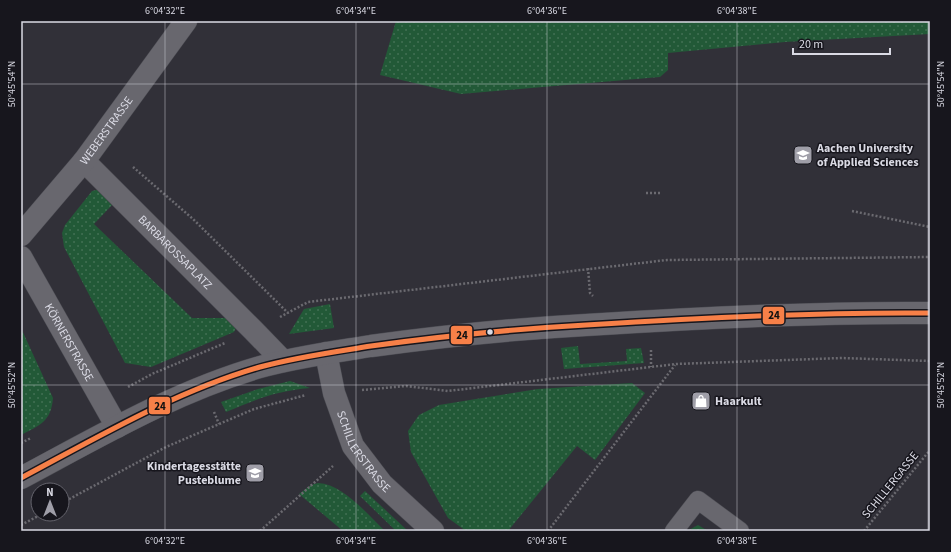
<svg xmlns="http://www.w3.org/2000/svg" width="951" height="552" font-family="'Source Sans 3',sans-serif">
  <defs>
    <pattern id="grass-dots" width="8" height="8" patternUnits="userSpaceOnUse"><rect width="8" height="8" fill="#225937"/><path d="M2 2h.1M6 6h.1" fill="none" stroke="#427054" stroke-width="1.8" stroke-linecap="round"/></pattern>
  </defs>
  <rect width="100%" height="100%" fill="#313038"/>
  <g fill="url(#grass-dots)">
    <path d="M 396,21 L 930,21 L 930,34 L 785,42 L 668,53 L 668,70 L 660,77 L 461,94 L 380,75 Z"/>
    <path d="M 96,190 L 100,190 L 113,204 L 94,224 L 192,318 L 229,318 L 236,328 L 234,332 L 151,367 L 125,363 L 64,247 L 62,233 L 65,225 L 92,191 Z"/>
    <path d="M 330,304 L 334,328 L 289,334 L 304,309 Z"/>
    <path d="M 21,328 L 53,398 C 51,422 40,425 21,435 Z"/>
    <path d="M 578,346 L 580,364 L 627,361 L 626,349 L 641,348 L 644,363 L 564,369 L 561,348 Z"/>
    <path d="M 290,381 L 310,388 C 276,391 257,399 226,412 L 221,402 L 258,389 Z"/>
    <path d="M 632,383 L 645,393 L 595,460 L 577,446 L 508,531 L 466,531 L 448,518 L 411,452 L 408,431 L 419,415 L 439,405 L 538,389 Z"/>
    <path d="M 318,483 C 343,484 367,514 385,531 L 343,531 L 299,494 L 311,485 Z"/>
    <path d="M 365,491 L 408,531 L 396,531 L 360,496 Z"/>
    <path d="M 698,525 L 708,531 L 687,531 Z"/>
  </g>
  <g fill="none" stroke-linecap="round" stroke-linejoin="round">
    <defs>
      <path id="service" d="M 674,531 L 698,500 L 740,531"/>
      <g id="minor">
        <path id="s1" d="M 84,161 L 253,330 L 283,361"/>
        <path id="s2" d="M 21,235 L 84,161 L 186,21"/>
        <path id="s3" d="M 21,257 L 117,427"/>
        <path id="s4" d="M 326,353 L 334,393 L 353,446 L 382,484 L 433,531"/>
      </g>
      <path id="secondary" d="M 21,478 C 98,437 176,391 260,367 C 296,357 334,352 371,346 C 444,336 513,329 586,325 C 701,318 815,312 930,313"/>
    </defs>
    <use href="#service" stroke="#4c4c53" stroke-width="19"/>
    <use href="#minor" stroke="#4c4c53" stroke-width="23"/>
    <use href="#secondary" stroke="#4c4c53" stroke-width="23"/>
    <g stroke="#6b6a70" stroke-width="2.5" stroke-dasharray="2 2" stroke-linecap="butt">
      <path d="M 133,167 L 193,219 L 288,313"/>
      <path d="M 646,193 L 661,193"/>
      <path d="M 852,211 L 930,227"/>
      <path d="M 588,268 L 590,293 L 593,296"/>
      <path d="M 280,317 L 308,302 L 641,263 L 667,260 L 930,257"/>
      <path d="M 651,350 L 651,367"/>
      <path d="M 128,387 L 152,374 L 225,343"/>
      <path d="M 362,390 L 406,386 L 448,391 L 676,364 L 842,358 L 930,361"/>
      <path d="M 214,412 L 219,424"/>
      <path d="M 21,443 L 31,438"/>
      <path d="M 62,503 L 166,447 L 254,409 L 306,395"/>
      <path d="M 21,525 L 42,514"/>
      <path d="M 260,531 L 333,466"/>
      <path d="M 548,531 L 675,365"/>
      <path d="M 864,531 L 930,450"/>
    </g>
    <use href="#service" stroke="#68676e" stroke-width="18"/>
    <use href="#minor" stroke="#68676e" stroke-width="22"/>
    <use href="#secondary" stroke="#68676e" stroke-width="22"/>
    <defs>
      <path id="bus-1" d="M 21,478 C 98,437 176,391 260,367 C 296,357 334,352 371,346 C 444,336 513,329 586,325 C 701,318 815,312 930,313"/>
    </defs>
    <use href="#bus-1" stroke="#17161d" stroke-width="8"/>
    <use href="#bus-1" stroke="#f78048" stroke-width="5"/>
  </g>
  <path fill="none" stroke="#dadae4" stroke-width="1" stroke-opacity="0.45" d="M 165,21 L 165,531M 356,21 L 356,531M 547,21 L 547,531M 737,21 L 737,531M 928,21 L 928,531M 21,84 L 930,84M 21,385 L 930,385"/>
  <defs>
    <symbol id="university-square" viewBox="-11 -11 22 22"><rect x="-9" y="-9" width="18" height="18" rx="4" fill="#9f9ea8" stroke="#17161d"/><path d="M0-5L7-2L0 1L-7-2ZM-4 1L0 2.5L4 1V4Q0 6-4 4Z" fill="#fff"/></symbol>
    <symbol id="shop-square" viewBox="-11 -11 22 22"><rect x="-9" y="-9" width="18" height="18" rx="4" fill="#9f9ea8" stroke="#17161d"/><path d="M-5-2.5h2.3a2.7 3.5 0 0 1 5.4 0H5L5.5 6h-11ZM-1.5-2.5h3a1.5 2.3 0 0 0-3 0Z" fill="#fff"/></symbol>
    <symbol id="school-square" viewBox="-11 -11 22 22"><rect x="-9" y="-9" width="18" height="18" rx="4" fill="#9f9ea8" stroke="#17161d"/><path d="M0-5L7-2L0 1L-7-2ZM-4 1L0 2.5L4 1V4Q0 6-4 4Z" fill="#fff"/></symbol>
  </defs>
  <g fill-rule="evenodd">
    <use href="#university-square" x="792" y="144" width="22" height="22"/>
    <use href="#shop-square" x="690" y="390" width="22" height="22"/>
    <use href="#school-square" x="244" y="462" width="22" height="22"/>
  </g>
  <circle fill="#dadae4" stroke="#17161d" stroke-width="1.5" cx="490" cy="332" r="3.5"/>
  <g text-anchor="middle" stroke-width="3" stroke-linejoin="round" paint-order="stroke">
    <g font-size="12" fill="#dadae4" stroke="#17161d">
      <text dy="4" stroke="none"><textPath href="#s2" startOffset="135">WEBERSTRASSE</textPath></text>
      <text dy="4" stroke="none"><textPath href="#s1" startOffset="129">BARBAROSSAPLATZ</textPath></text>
      <text dy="4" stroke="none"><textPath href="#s3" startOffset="98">KÖRNERSTRASSE</textPath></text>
      <text dy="4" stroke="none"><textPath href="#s4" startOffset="107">SCHILLERSTRASSE</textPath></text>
      <text transform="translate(890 485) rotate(-51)" y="4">SCHILLERGASSE</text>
    </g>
    <g font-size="12" font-weight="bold" fill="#dadae4" stroke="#17161d" text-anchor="start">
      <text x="817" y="152">Aachen University<tspan x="817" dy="14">of Applied Sciences</tspan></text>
      <text x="715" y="405">Haarkult</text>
      <text x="241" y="470" text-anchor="end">Kindertagesstätte<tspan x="241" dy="14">Pusteblume</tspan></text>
    </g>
  </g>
  <g stroke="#17161d" stroke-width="1.5">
    <rect x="762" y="306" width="23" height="19" rx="4" fill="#f78048"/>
    <rect x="450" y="325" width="23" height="20" rx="4" fill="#f78048"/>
    <rect x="148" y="396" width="23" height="19" rx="4" fill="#f78048"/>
  </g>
  <g font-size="11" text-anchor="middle" font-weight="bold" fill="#111">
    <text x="774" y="319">24</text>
    <text x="462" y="339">24</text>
    <text x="160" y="410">24</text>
  </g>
  <rect width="951" height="552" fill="none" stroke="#17161d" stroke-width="44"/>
  <g transform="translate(50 502)"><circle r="19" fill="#17161d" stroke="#65646d"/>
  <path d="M0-3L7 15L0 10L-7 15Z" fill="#9f9ea8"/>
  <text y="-6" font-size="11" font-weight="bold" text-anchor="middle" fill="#dadae4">N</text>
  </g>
  <path d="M793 48v6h97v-6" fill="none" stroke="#dadae4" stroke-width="2"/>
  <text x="799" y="48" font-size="12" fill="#dadae4" stroke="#17161d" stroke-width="3" paint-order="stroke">20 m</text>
  <rect x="22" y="22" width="907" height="508" fill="none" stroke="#dadae4" stroke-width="1.5"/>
  <g font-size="10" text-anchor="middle" fill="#dadae4">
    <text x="165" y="14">6°04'32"E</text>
    <text x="356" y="14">6°04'34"E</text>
    <text x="547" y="14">6°04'36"E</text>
    <text x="737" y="14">6°04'38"E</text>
    <text transform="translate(11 84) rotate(-90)" y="4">50°45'54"N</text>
    <text transform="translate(940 84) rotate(-90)" y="4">50°45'54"N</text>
    <text transform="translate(11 385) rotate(-90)" y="4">50°45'52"N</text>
    <text transform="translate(940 385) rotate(-90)" y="4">50°45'52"N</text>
    <text x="165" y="544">6°04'32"E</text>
    <text x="356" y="544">6°04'34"E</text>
    <text x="547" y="544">6°04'36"E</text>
    <text x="737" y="544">6°04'38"E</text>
  </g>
</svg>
